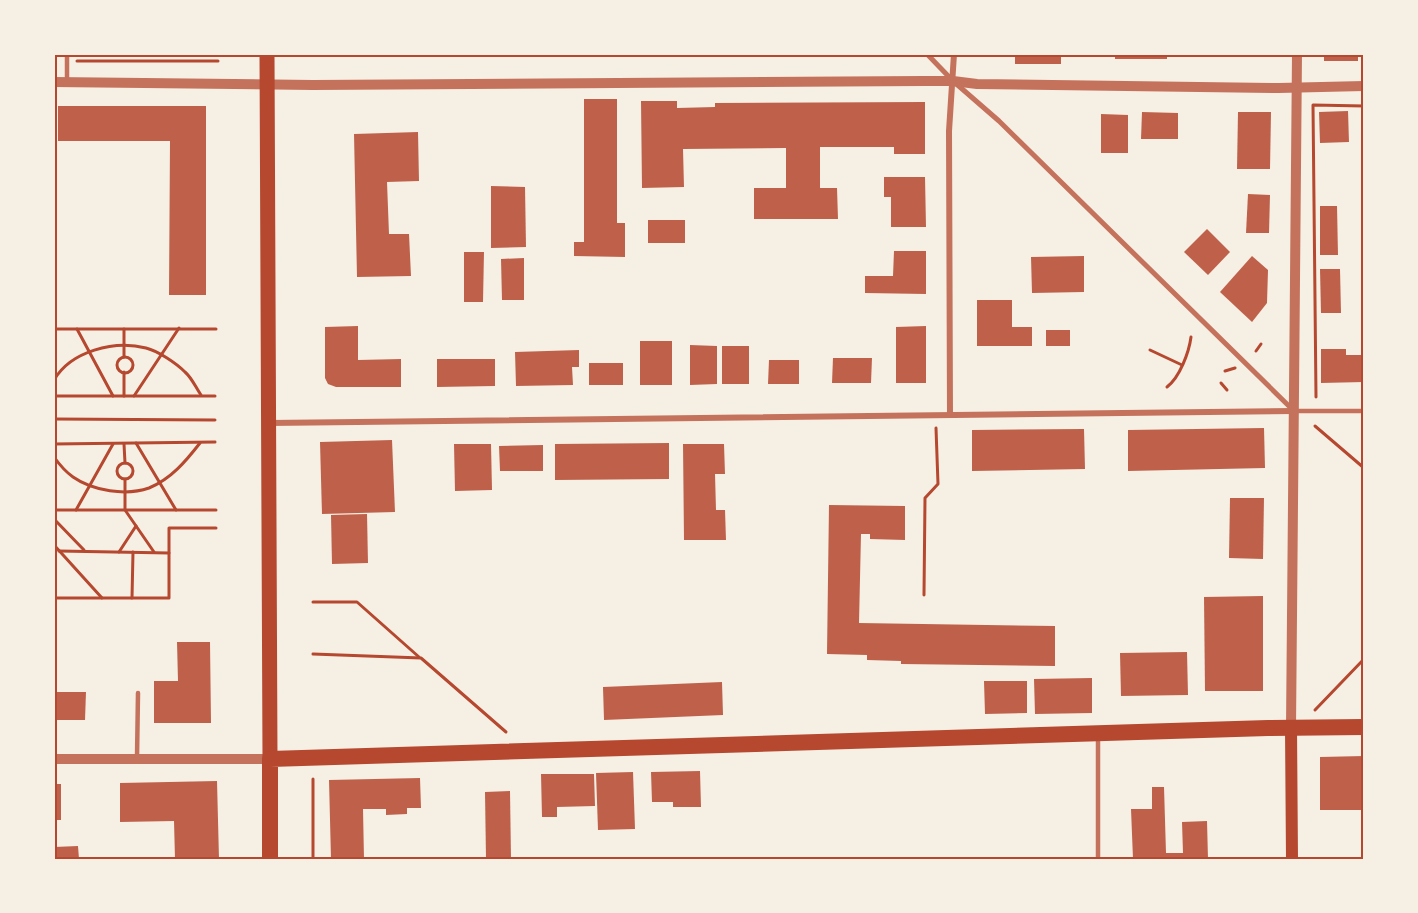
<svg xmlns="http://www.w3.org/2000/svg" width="1418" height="913" font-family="'DejaVu Sans',sans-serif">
  <rect width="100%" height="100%" fill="#f6efe4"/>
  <g fill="#bf614a">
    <rect x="1015" y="54" width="46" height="10"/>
    <rect x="1115" y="54" width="52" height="5"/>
    <rect x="1324" y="54" width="34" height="7"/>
    <path d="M 584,99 L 617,99 L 617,223 L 625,223 L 625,257 L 574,256 L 574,242 L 584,242 Z"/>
    <path d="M 641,101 L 677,101 L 677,108 L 715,107 L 715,103 L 925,102 L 925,154 L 894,154 L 894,147 L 820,147 L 820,188 L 837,188 L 838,219 L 754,219 L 754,188 L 786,188 L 786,148 L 683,149 L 684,187 L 642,188 Z"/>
    <path d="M 58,106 L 206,106 L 206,295 L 169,295 L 170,141 L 58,141 Z"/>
    <path d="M 1348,111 L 1349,142 L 1320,143 L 1319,112 Z"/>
    <path d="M 1142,112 L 1178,113 L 1178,139 L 1141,139 Z"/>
    <path d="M 1238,112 L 1271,112 L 1270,169 L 1237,169 Z"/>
    <path d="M 1101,114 L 1128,115 L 1128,153 L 1101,153 Z"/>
    <path d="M 418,132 L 419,181 L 387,182 L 389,234 L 409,234 L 411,276 L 357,277 L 354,134 Z"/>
    <path d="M 884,177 L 925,177 L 926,227 L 891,227 L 891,197 L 884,197 Z"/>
    <path d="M 491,186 L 525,187 L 526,247 L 491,248 Z"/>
    <path d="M 1248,194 L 1270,195 L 1269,233 L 1246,233 Z"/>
    <path d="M 1320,206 L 1337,206 L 1338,255 L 1320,255 Z"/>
    <rect x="648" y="220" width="37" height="23"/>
    <path d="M 1207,229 L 1230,252 L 1208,275 L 1184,252 Z"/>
    <path d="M 894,251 L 926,251 L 926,294 L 865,293 L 865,276 L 893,276 Z"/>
    <path d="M 464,252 L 484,252 L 483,302 L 464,302 Z"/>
    <path d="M 1084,256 L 1084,292 L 1032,293 L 1031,257 Z"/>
    <path d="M 1252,256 L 1268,270 L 1267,303 L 1252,322 L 1220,292 Z"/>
    <path d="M 524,258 L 524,300 L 502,300 L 501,259 Z"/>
    <path d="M 1320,269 L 1340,269 L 1341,313 L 1321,313 Z"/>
    <path d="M 977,300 L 1012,300 L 1012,327 L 1032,327 L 1032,346 L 977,346 Z"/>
    <path d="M 358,326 L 358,360 L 401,359 L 401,387 L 336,387 L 328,384 L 325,378 L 325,327 Z"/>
    <path d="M 926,326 L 926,383 L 896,383 L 896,327 Z"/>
    <rect x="1046" y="330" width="24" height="16"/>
    <rect x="640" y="341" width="32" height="44"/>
    <path d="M 690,345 L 717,346 L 717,384 L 690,385 Z"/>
    <rect x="722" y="346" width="27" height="38"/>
    <path d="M 1321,349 L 1346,349 L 1346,355 L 1364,355 L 1364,382 L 1321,383 Z"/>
    <path d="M 579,350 L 579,367 L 572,367 L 573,385 L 516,386 L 515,352 Z"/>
    <path d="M 833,358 L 872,358 L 871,383 L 832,383 Z"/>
    <path d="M 437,359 L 495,359 L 495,386 L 437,387 Z"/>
    <path d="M 769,360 L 799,360 L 799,384 L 768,384 Z"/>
    <rect x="589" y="363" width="34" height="22"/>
    <path d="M 1264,428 L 1265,468 L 1128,471 L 1128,430 Z"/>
    <path d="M 1084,429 L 1085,469 L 972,471 L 972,430 Z"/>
    <path d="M 392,440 L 395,512 L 322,514 L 320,442 Z"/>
    <path d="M 669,443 L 669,479 L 555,480 L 555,444 Z"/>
    <path d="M 454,444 L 491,444 L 492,490 L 455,491 Z"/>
    <path d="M 683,444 L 724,444 L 725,474 L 715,474 L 716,510 L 725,510 L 726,540 L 684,540 Z"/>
    <path d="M 543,445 L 543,471 L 500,471 L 499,446 Z"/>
    <path d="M 1230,498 L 1264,498 L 1263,559 L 1229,558 Z"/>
    <path d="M 829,505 L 905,506 L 905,540 L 870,539 L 870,534 L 861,534 L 859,623 L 1055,626 L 1055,666 L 901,664 L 901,661 L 867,660 L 867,655 L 827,654 Z"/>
    <path d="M 367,514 L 368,563 L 332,564 L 331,515 Z"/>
    <path d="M 1263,596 L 1263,691 L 1205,691 L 1204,597 Z"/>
    <path d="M 177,642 L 210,642 L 211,723 L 154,723 L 154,681 L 178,681 Z"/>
    <path d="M 1187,652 L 1188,695 L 1121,696 L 1120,653 Z"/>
    <path d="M 1092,678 L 1092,713 L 1035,714 L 1034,679 Z"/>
    <path d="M 984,681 L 1027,681 L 1027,713 L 985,714 Z"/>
    <path d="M 722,682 L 723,715 L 604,720 L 603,687 Z"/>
    <path d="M 54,692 L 86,692 L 85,720 L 54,720 Z"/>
    <path d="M 1364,756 L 1364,810 L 1320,810 L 1320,757 Z"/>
    <path d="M 700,771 L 701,807 L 673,807 L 673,802 L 652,802 L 651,772 Z"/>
    <path d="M 633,772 L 635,829 L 598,830 L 596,773 Z"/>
    <path d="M 541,774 L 594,774 L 595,806 L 557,807 L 557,817 L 542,817 Z"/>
    <path d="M 420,778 L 421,808 L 407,808 L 407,814 L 386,815 L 386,809 L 363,809 L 364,859 L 331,859 L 329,780 Z"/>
    <path d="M 217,781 L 219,859 L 175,859 L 174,821 L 120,822 L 120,783 Z"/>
    <rect x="54" y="784" width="7" height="36"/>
    <path d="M 1152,787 L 1164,787 L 1166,853 L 1183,853 L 1182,822 L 1207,821 L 1208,859 L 1133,859 L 1131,809 L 1152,809 Z"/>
    <path d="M 510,791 L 511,859 L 486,859 L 485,792 Z"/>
    <path d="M 78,846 L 79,859 L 54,859 L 54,847 Z"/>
  </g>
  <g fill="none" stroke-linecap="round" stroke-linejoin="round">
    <g stroke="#b5482f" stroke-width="3">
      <path d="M 77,61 L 218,61"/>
      <path d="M 54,329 L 216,329"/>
      <path d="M 77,329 L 113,396"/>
      <path d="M 124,329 L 124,357"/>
      <path d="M 1150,350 L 1182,365"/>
      <path d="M 1256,351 L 1261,344"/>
      <circle cx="125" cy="365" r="8"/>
      <path d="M 1225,371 L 1235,368"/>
      <path d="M 124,372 L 124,396"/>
      <path d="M 54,380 C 71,351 114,340 146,348 C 158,351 176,363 185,372 C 192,378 196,388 201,395"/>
      <path d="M 1221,383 L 1227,390"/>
      <path d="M 1167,387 C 1180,377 1189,352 1191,337"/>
      <path d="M 54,396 L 215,396"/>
      <path d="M 134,396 L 179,328"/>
      <path d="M 1316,397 L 1313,105 L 1364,106"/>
      <path d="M 54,419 L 215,420"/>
      <path d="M 1315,426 L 1364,468"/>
      <path d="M 136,443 L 176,510"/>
      <path d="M 54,444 L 215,442"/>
      <path d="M 124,444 L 125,463"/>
      <path d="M 54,457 C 59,464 66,472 73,477 C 93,491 126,496 149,488 C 171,479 186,461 200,443"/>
      <circle cx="125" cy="471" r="8"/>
      <path d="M 125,479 L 125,510 L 154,552"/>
      <path d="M 54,510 L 216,510"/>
      <path d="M 76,510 L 113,444"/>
      <path d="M 54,519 L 84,550"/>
      <path d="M 54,545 L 102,598"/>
      <path d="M 59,551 L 169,553"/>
      <path d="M 119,552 L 136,526"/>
      <path d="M 924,595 L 925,498 L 938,484 L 936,428"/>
      <path d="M 54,598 L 169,598 L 169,528 L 216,528"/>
      <path d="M 132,598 L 133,552"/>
      <path d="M 313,602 L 357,602 L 419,657"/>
      <path d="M 313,654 L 421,658 L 506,732"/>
      <path d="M 1315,710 L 1364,659"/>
      <path d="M 313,779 L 313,859"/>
    </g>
    <g stroke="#c5725c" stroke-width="4.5">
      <path d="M 67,81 L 67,54"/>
      <path d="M 1294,411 L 1364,411"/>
      <path d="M 1098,736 L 1098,859"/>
      <path d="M 137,758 L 138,693"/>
    </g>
    <path stroke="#c5725c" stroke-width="5" d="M 927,54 L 953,81 L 999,121 L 1293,410"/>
    <g stroke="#c5725c" stroke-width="6">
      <path d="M 950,415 L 949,131 L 954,54"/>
      <path d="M 269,423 L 1294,411"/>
    </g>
    <g stroke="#c5725c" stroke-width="10">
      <path d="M 54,82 L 313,85 L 923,81 L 953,81 L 977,84 L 1279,88 L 1364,86"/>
      <path d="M 1291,728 L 1297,54"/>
      <path d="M 54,759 L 270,759"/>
    </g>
    <path stroke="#b5482f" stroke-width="12" d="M 1291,728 L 1292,859"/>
    <path stroke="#b5482f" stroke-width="15" d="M 267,54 L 270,759"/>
    <path stroke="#b5482f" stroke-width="16" d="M 270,859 L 270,759 L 1268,728 L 1364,727"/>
  </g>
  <rect width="1418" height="913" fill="none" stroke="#f6efe4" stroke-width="111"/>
  <rect x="56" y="56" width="1306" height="802" fill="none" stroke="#b5482f" stroke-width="2"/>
</svg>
